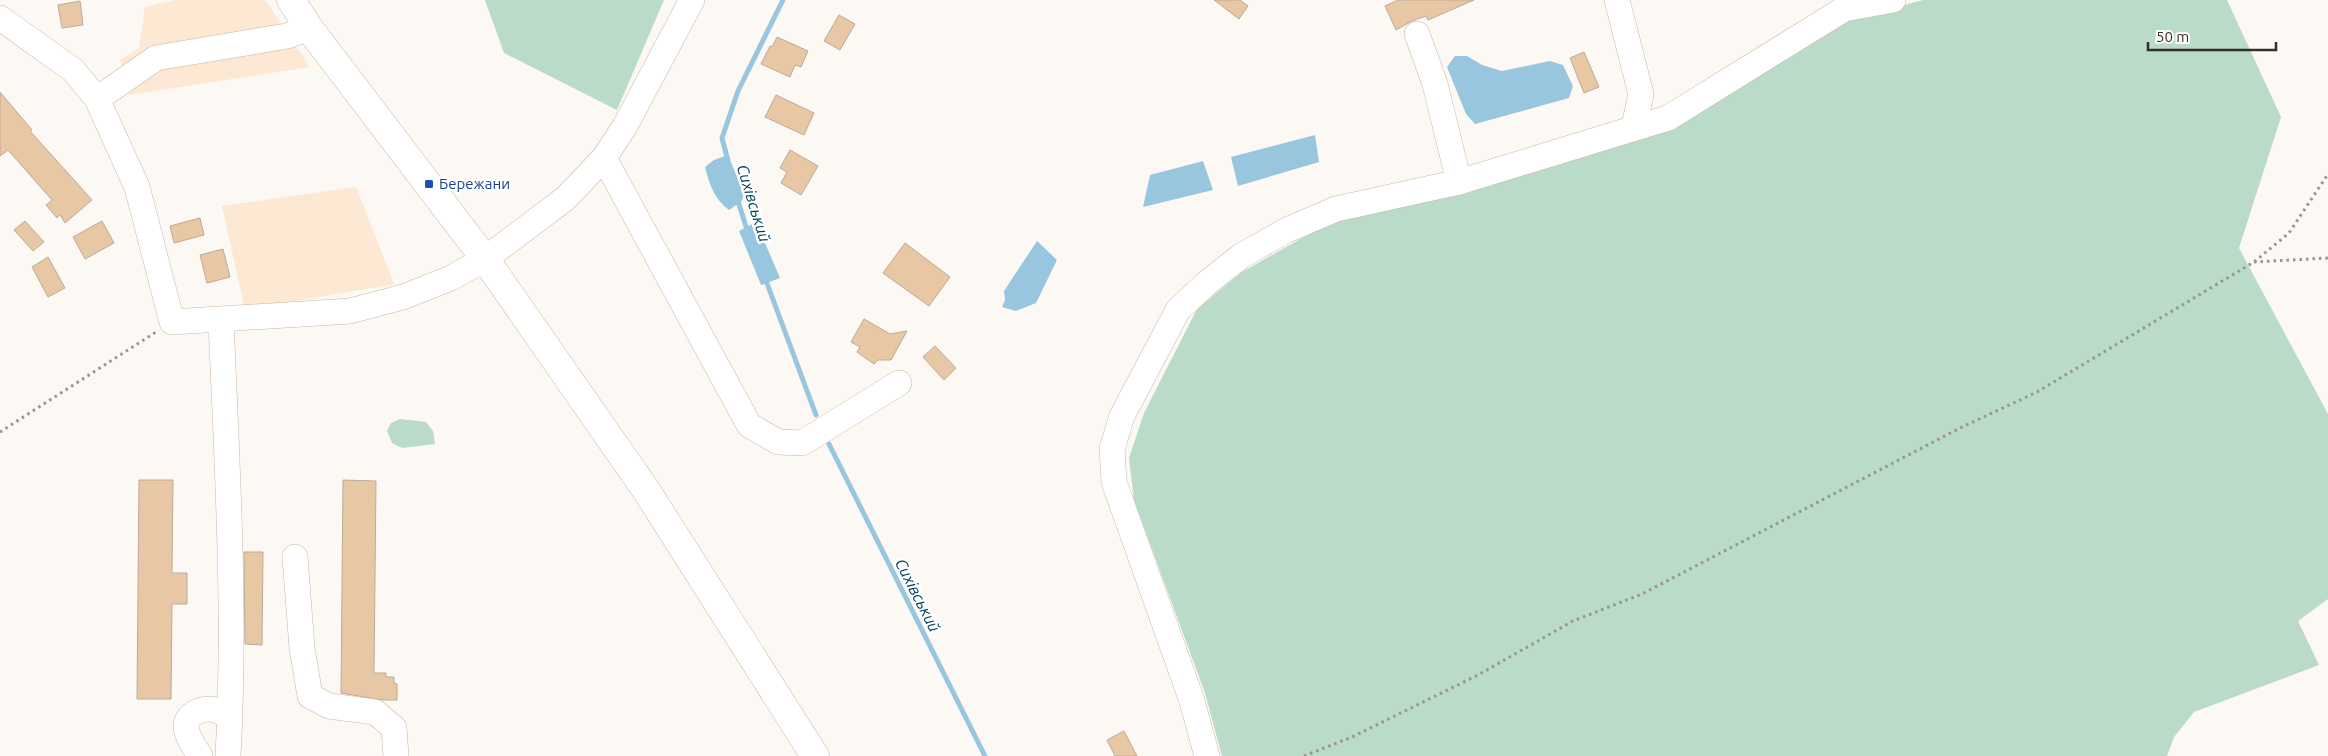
<svg xmlns="http://www.w3.org/2000/svg" width="2328" height="756" font-family="Ubuntu,sans-serif">
  <rect width="100%" height="100%" fill="#fcf8f4"/>
  <g fill="#fce8d3">
    <path d="M 175,0 L 265,0 L 310,67 L 129,95 L 120,60 L 139,48 L 145,7 Z"/>
    <path d="M 356,187 L 394,284 L 245,310 L 222,206 Z"/>
  </g>
  <g fill="#b9dbc8">
    <path d="M 485,0 L 664,0 L 617,110 L 504,53 Z"/>
    <path d="M 1923,0 L 2227,0 L 2281,117 L 2239,248 L 2328,414 L 2328,599 L 2298,621 L 2319,665 L 2194,712 L 2174,737 L 2167,756 L 1222,756 L 1205,693 L 1134,500 L 1129,458 L 1144,413 L 1197,309 L 1242,272 L 1304,237 L 1349,215 L 1551,161 L 1851,19 Z"/>
    <path d="M 400,419 L 426,422 L 433,431 L 435,444 L 402,448 L 392,443 L 387,431 L 391,423 Z"/>
  </g>
  <g fill="#99c6df">
    <path d="M 1455,56 L 1467,56 L 1482,65 L 1502,71 L 1550,61 L 1563,65 L 1573,86 L 1569,98 L 1475,124 L 1466,114 L 1447,67 Z"/>
    <path d="M 1315,135 L 1319,162 L 1238,186 L 1231,157 Z"/>
    <path d="M 728,155 L 744,194 L 742,201 L 729,210 C 715,200 709,184 705,167 L 714,160 Z"/>
    <path d="M 1203,161 L 1213,190 L 1143,207 L 1150,175 Z"/>
    <path d="M 756,222 L 780,278 L 761,285 L 739,231 Z"/>
    <path d="M 1037,241 L 1057,260 L 1036,303 L 1016,311 L 1002,307 L 1005,300 L 1004,291 Z"/>
  </g>
  <g fill="none" stroke-linecap="round" stroke-linejoin="round">
    <g stroke="#99c6df" stroke-width="5">
      <path d="M 728,161 L 722,138 L 738,91 L 783,0"/>
      <path d="M 737,198 L 748,233"/>
      <path d="M 765,278 L 816,415"/>
      <path d="M 829,444 L 985,756"/>
    </g>
  </g>
  <g fill="#e8c7a4" stroke="#bdaa97">
    <path d="M 1214,0 L 1240,0 L 1248,6 L 1239,19 Z"/>
    <path d="M 1398,0 L 1474,0 L 1428,20 L 1426,16 L 1412,21 L 1396,30 L 1385,6 Z"/>
    <path d="M 80,1 L 83,25 L 62,28 L 58,5 Z"/>
    <path d="M 839,15 L 855,24 L 840,50 L 824,41 Z"/>
    <path d="M 777,37 L 808,51 L 801,67 L 795,65 L 790,77 L 761,64 L 770,46 L 772,47 Z"/>
    <path d="M 1584,52 L 1599,87 L 1584,93 L 1570,58 Z"/>
    <path d="M 0,92 L 32,130 L 30,131 L 92,200 L 65,223 L 60,215 L 57,218 L 46,205 L 52,200 L 8,150 L 0,156 Z"/>
    <path d="M 776,95 L 814,113 L 804,135 L 765,117 Z"/>
    <path d="M 790,150 L 818,166 L 801,195 L 781,183 L 787,172 L 780,168 Z"/>
    <path d="M 200,218 L 204,235 L 174,243 L 170,226 Z"/>
    <path d="M 25,221 L 44,242 L 33,251 L 14,230 Z"/>
    <path d="M 102,221 L 114,243 L 85,259 L 73,237 Z"/>
    <path d="M 905,243 L 950,277 L 929,306 L 883,273 Z"/>
    <path d="M 223,249 L 230,277 L 207,283 L 200,255 Z"/>
    <path d="M 48,257 L 65,288 L 48,297 L 32,267 Z"/>
    <path d="M 864,319 L 890,334 L 907,331 L 891,360 L 878,360 L 874,364 L 857,352 L 860,347 L 851,342 Z"/>
    <path d="M 935,346 L 956,368 L 944,380 L 923,357 Z"/>
    <path d="M 139,480 L 173,480 L 172,573 L 187,573 L 187,604 L 172,604 L 171,699 L 137,699 Z"/>
    <path d="M 343,480 L 376,481 L 374,673 L 386,673 L 386,677 L 394,677 L 394,683 L 397,684 L 397,700 L 382,700 L 341,693 Z"/>
    <path d="M 244,552 L 263,552 L 262,645 L 245,644 Z"/>
    <path d="M 1124,731 L 1137,756 L 1115,756 L 1107,740 Z"/>
  </g>
  <g fill="none" stroke-linecap="round" stroke-linejoin="round">
    <defs>
      <g id="minor">
        <path d="M 1617,0 L 1641,94 L 1634,127"/>
        <path d="M 0,18 L 73,70 L 97,99 L 137,187 L 172,322 L 350,311 L 403,297 L 451,278 L 485,259 L 566,198 L 604,158 L 625,126 L 692,0"/>
        <path d="M 1417,34 L 1435,84 L 1459,182"/>
        <path d="M 97,99 L 156,58 L 287,36 L 309,28"/>
        <path d="M 604,158 L 749,425 L 778,442 L 802,443 L 899,383"/>
        <path d="M 221,320 C 227,465 236,611 228,756"/>
        <path d="M 295,557 L 302,648 L 310,696 L 329,706 L 375,712 L 394,728 L 396,756"/>
        <path d="M 200,756 C 195,748 187,737 186,727 C 186,712 205,707 216,710 C 222,712 226,716 230,719"/>
        <path d="M 1207,756 L 1192,701 L 1114,482 L 1112,449 L 1122,416 L 1178,310 L 1207,283 L 1241,256 L 1287,230 L 1336,209 L 1459,182 L 1668,118 L 1844,9 L 1893,0"/>
      </g>
      <path id="highway" d="M 291,0 L 309,28 L 485,259 L 646,490 L 815,756"/>
    </defs>
    <use href="#minor" stroke="#cab7a3" stroke-width="26"/>
    <use href="#highway" stroke="#cab7a3" stroke-width="29"/>
    <g stroke="#9a948e" stroke-width="3" stroke-dasharray="2.5 4" stroke-linecap="butt">
      <path d="M 2254,262 L 2328,258"/>
      <path d="M 0,432 L 156,332"/>
      <path d="M 1304,756 L 1352,737 L 1478,675 L 1573,621 L 1642,594 L 1962,427 L 2037,392 L 2254,262 L 2289,233 L 2328,174"/>
    </g>
    <use href="#minor" stroke="#fff" stroke-width="25"/>
    <use href="#highway" stroke="#fff" stroke-width="28"/>
  </g>
  <rect fill="#1a4fb4" stroke="#fff" stroke-width="2" x="424" y="179" width="10" height="10" rx="2.5"/>
  <g text-anchor="middle" stroke-width="5" stroke-linejoin="round" paint-order="stroke">
    <g font-size="15" fill="#164399" stroke="#fff" text-anchor="start">
      <text x="439" y="189">Бережани</text>
    </g>
    <g font-size="16" font-style="italic" fill="#05425c" stroke="#fff">
      <text transform="translate(754 203) rotate(73)" y="6">Сихівський</text>
      <text transform="translate(918 595) rotate(63)" y="6">Сихівський</text>
    </g>
  </g>
  <path d="M2148 42v8h128v-8" fill="none" stroke="#362e26" stroke-width="2.5"/>
  <text x="2156" y="42" font-size="15" fill="#362e26" stroke="#ffffff" stroke-width="4" paint-order="stroke">50 m</text>
</svg>
